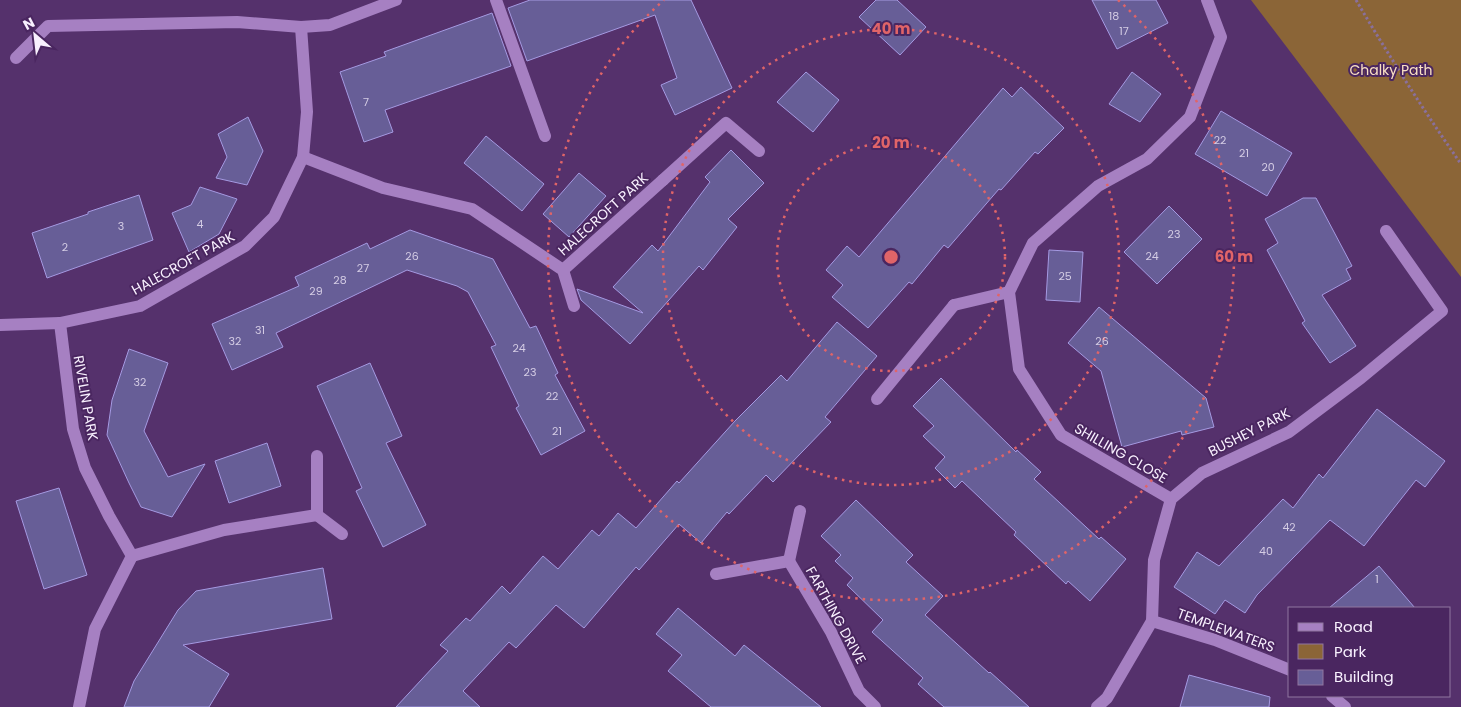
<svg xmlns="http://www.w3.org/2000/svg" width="1461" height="707" font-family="Poppins,sans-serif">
  <rect width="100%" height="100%" fill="#55316c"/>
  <path fill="#8b6537" d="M 1251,0 L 1461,0 L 1461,277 Z"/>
  <g fill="#675e97" stroke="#a59ae2">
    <path d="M 530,0 L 691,0 L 732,88 L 675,115 L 661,85 L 677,78 L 655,15 L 527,61 L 508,8 Z"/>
    <path d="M 876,0 L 897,0 L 926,27 L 900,55 L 859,17 Z"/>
    <path d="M 1092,0 L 1156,0 L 1168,23 L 1117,49 Z"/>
    <path d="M 492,13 L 511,66 L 385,110 L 393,132 L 364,142 L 340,72 L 386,56 L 384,52 Z"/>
    <path d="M 806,72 L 839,100 L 813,132 L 777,102 Z"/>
    <path d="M 1132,72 L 1161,94 L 1140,122 L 1109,104 Z"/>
    <path d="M 1021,87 L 1064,128 L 1038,154 L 1035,152 L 1001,190 L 999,189 L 948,248 L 944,245 L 912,284 L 909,282 L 868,328 L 832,297 L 843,285 L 826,270 L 847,246 L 859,257 L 1003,88 L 1012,97 Z"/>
    <path d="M 1221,111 L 1292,153 L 1267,196 L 1195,154 Z"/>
    <path d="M 248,117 L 263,151 L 247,185 L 216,178 L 227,157 L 218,134 Z"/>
    <path d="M 486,136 L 544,184 L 522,211 L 464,163 Z"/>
    <path d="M 731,150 L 764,183 L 728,219 L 737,227 L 703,270 L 699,266 L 630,344 L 581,300 L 577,289 L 643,313 L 613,287 L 652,245 L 658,251 L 710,182 L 705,177 Z"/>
    <path d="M 579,173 L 606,196 L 569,237 L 543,214 Z"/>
    <path d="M 200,187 L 237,199 L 219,234 L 189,252 L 172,213 L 191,205 Z"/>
    <path d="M 139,195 L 153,240 L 47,278 L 32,233 L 88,214 L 88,212 Z"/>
    <path d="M 1303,198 L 1316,198 L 1352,266 L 1346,269 L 1351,279 L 1322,295 L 1356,346 L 1330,363 L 1302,323 L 1305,321 L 1267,250 L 1278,243 L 1265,219 Z"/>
    <path d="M 1169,206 L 1202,239 L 1157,284 L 1124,252 Z"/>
    <path d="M 410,230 L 493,259 L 530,328 L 536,326 L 558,373 L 555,375 L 585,431 L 541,455 L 516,408 L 519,406 L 491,347 L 496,345 L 468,292 L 457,286 L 407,270 L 276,333 L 283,347 L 232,370 L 212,324 L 299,286 L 295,277 L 367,243 L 370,249 Z"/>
    <path d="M 1049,250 L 1083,252 L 1080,302 L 1046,300 Z"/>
    <path d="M 1099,307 L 1206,398 L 1214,427 L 1182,435 L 1181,431 L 1122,447 L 1101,371 L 1068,343 Z"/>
    <path d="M 837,322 L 877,356 L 825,417 L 831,422 L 773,482 L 766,475 L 729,514 L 727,512 L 701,543 L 679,524 L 639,570 L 636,567 L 584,628 L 556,605 L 516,648 L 509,642 L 463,691 L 480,707 L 396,707 L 448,651 L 440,645 L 466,618 L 470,621 L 502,586 L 510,594 L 543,556 L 558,569 L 592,530 L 599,536 L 618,513 L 636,528 L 677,481 L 679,483 L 735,421 L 781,375 L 787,381 Z"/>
    <path d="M 129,349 L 168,363 L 144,431 L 168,477 L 205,464 L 172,517 L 141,507 L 129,483 L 107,435 L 112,400 Z"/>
    <path d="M 370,363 L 402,436 L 386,443 L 426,525 L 383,547 L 356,491 L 362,488 L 317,386 Z"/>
    <path d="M 941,378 L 1016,452 L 1017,450 L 1041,472 L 1034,479 L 1099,539 L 1101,537 L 1126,559 L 1090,601 L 1068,581 L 1066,584 L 1014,535 L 1016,532 L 962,481 L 955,488 L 935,468 L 945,457 L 923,436 L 934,426 L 913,406 Z"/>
    <path d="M 1377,409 L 1445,461 L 1425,487 L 1416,480 L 1364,546 L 1330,520 L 1257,595 L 1245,613 L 1225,600 L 1215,614 L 1174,587 L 1197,552 L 1219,566 L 1283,499 L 1293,508 L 1319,474 L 1323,478 Z"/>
    <path d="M 267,443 L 281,486 L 229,503 L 215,461 Z"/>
    <path d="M 59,488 L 87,575 L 44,589 L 16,501 Z"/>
    <path d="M 856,500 L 913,555 L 906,562 L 943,596 L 925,615 L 989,673 L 990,672 L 1029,707 L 944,707 L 918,684 L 923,678 L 872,632 L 883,620 L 847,585 L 853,578 L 835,561 L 841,555 L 821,536 Z"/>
    <path d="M 1379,566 L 1415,608 L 1329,608 Z"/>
    <path d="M 323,568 L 332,619 L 183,645 L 229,674 L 209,707 L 124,707 L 134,681 L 178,610 L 196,591 Z"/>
    <path d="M 678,608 L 735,656 L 744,645 L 821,707 L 711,707 L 668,671 L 682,655 L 656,634 Z"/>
    <path d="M 1189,675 L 1270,697 L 1269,707 L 1180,707 Z"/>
  </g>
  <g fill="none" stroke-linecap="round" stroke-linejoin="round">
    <path stroke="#8a709c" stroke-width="3" stroke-dasharray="2.5 2.5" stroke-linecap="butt" d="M 1356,0 C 1389,56 1424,111 1461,164"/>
    <g stroke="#a680c2" stroke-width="12">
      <path d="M 496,0 L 545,136"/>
      <path d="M 663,180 L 726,123 L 759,151"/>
      <path d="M 877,399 L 954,305"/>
    </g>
    <g stroke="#a680c2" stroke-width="12">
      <path d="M 16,58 L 48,26 L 237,22 L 301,27 L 330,25 L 396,0"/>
      <path d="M 303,157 L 383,188 L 472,209 L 563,270 L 574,306"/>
      <path d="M 563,270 L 663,180"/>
      <path d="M 954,305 L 1009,292"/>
      <path d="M 60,323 L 73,429 L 85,468 L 109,516 L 132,556 L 95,629 L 79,707"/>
      <path d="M 0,325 L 60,323 L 140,306 L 245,246 L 274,217 L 303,157 L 307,112 L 301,27"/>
      <path d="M 317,456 L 317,515 L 342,534"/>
      <path d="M 1171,499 L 1061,435 L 1019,369 L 1009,292 L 1033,243 L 1098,186 L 1147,159 L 1190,117 L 1221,37 L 1207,0"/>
      <path d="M 132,556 L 224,530 L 317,515"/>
      <path d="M 789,561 L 800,511"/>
      <path d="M 716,574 L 789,561 L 831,632 L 859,691 L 875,707"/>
      <path d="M 1152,621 L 1215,640 L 1290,670"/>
      <path d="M 1332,696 L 1345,707"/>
      <path d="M 1097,707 L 1107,698 L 1152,621 L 1154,560 L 1171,499 L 1202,473 L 1289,432 L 1361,378 L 1442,311 L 1386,231"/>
    </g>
  </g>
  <g fill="none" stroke="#e06468" stroke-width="2.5" stroke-dasharray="2.5 5">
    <circle cx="891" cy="257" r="114"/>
    <circle cx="891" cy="257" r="228"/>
    <path d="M1118 0A343 343 0 1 1 664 0"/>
  </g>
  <g text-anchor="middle" stroke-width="4" stroke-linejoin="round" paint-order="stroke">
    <g font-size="11" fill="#d4cce4">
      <text x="1114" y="20">18</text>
      <text x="1124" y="35">17</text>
      <text x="366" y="106">7</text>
      <text x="1220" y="144">22</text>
      <text x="1244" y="157">21</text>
      <text x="1268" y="171">20</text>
      <text x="200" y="228">4</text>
      <text x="121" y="230">3</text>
      <text x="1174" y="238">23</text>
      <text x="65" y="251">2</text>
      <text x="412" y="260">26</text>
      <text x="1152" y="260">24</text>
      <text x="363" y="272">27</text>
      <text x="1065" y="280">25</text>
      <text x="340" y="284">28</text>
      <text x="316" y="295">29</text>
      <text x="260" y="334">31</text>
      <text x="235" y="345">32</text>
      <text x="1102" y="345">26</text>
      <text x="519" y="352">24</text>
      <text x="530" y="376">23</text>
      <text x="140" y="386">32</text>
      <text x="552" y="400">22</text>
      <text x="557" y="435">21</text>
      <text x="1289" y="531">42</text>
      <text x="1266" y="555">40</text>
      <text x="1377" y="583">1</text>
    </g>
    <g font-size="14" fill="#f9e0c3" stroke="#4a2660">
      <text x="1391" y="75">Chalky Path</text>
    </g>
    <g font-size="14" fill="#f8f0fe" stroke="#4a2660">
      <text transform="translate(603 214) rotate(-42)" y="5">HALECROFT PARK</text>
      <text transform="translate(183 263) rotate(-29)" y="5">HALECROFT PARK</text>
      <text transform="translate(86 398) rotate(80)" y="5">RIVELIN PARK</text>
      <text transform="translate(1249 432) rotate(-27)" y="5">BUSHEY PARK</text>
      <text transform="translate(1121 453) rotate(30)" y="5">SHILLING CLOSE</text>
      <text transform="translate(836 615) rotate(61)" y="5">FARTHING DRIVE</text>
      <text transform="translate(1226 630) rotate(20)" y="5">TEMPLEWATERS</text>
    </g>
  </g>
  <circle cx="891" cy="257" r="8" fill="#e06468" stroke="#4a2660" stroke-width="2.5"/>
  <g font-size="15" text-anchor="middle" font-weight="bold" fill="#e06468" stroke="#4a2660" stroke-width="4" stroke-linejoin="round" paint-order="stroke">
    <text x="891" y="34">40 m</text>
    <text x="891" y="148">20 m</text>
    <text x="1234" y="262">60 m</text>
  </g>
  <rect x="1288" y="607" width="162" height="90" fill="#4a2660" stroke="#90779f"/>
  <rect x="1298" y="623" width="25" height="8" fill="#a680c2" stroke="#90779f"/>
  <text x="1334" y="632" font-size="15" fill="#f8f0fe">Road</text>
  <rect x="1298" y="644" width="25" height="15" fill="#8b6537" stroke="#90779f"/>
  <text x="1334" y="657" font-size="15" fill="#f8f0fe">Park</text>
  <rect x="1298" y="670" width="25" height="15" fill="#675e97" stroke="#90779f"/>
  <text x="1334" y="682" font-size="15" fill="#f8f0fe">Building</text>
  <g transform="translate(35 35) rotate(332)" stroke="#4a2660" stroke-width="4" paint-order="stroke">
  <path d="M0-4L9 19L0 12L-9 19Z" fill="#f8f0fe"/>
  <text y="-8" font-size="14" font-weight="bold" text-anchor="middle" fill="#f8f0fe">N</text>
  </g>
</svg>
